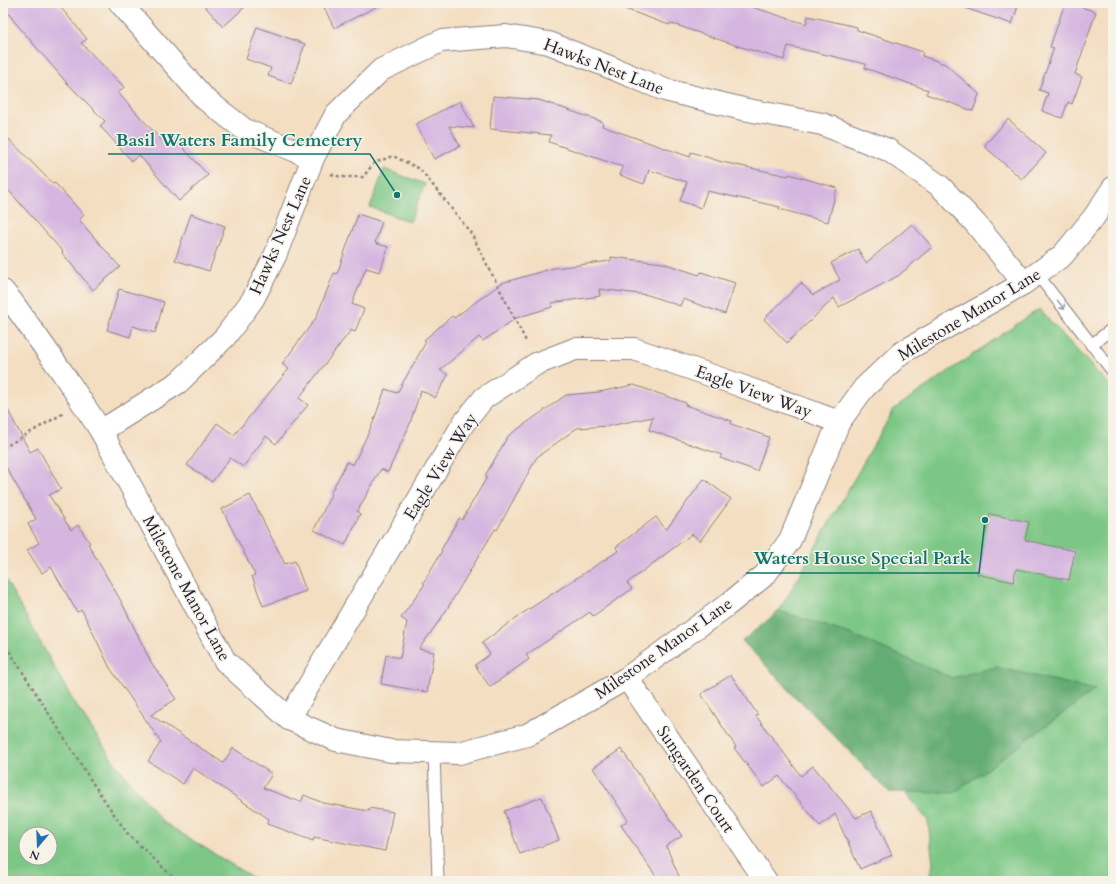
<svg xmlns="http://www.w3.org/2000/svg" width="1116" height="884" font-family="Cardo,serif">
  <rect width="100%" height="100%" fill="#f7f3e8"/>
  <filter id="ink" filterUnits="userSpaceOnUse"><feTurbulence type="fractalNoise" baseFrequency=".025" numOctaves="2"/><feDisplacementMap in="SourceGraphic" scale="8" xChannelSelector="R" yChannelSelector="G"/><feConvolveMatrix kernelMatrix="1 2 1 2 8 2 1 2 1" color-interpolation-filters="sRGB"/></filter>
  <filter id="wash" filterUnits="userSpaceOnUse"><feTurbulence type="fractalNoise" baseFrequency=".012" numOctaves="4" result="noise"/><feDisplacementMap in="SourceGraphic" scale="16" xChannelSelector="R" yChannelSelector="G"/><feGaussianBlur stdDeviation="0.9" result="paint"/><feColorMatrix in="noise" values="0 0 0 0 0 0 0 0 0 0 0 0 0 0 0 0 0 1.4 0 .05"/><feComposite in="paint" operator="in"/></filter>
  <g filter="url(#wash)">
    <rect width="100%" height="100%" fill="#f4dec1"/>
    <g fill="#7bc785" stroke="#4e7460" fill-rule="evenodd">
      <path d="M 384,169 L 425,184 L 410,222 L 370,207 Z"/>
      <path d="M 1039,309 L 1113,389 L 1113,881 L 928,881 L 933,864 L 928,821 L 869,745 L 794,697 L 758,648 L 798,617 L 779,611 L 894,409 Z"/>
      <path d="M 3,575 L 72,699 L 115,763 L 163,822 L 258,881 L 3,881 ZM 26,834 L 50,834 L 50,858 L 26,858 Z"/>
    </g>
    <path fill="#64ac72" stroke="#436756" d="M 779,611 L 850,634 L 952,678 L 996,667 L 1095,690 L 954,793 L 889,792 L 742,641 Z"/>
    <g id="blocks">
      <g fill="#d6b6e0">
        <path d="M 3,3 L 57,3 L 87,39 L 81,43 L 124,87 L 118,93 L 167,146 L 175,139 L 208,175 L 179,201 L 139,155 L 132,161 L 100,126 L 105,121 L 65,81 L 14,21 L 3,6 Z"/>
        <path d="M 202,3 L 249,3 L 223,27 Z"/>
        <path d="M 322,3 L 384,3 L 334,28 Z"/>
        <path d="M 615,3 L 739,3 L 806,24 L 808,16 L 857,27 L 857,30 L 923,52 L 922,56 L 945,64 L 979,94 L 973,111 L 926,94 L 928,90 L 865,68 L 866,64 L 788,46 L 784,60 L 738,46 L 670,23 L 669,25 L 614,5 Z"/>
        <path d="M 960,3 L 1019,3 L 1012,24 L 959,6 Z"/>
        <path d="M 1065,3 L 1070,3 L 1096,12 L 1075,74 L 1082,77 L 1072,104 L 1068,102 L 1062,118 L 1042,111 L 1048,93 L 1039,90 L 1054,48 L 1050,47 Z"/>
        <path d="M 257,27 L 305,44 L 291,84 L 268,76 L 271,68 L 246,59 Z"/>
        <path d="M 493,96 L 539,100 L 603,122 L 602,126 L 690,157 L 691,152 L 722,162 L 788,176 L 789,174 L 837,188 L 828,222 L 779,209 L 780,207 L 707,191 L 701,208 L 680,201 L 687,182 L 649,170 L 644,184 L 620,175 L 623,167 L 549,142 L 551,135 L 490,129 Z"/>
        <path d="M 460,101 L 474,128 L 449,126 L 460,146 L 434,159 L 416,124 Z"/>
        <path d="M 1008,119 L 1046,153 L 1022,179 L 984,146 Z"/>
        <path d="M 3,133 L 53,184 L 55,183 L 84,215 L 79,220 L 120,267 L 93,290 L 62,253 L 63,252 L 3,184 Z"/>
        <path d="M 191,214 L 225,226 L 209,271 L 175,260 Z"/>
        <path d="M 358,214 L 382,222 L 375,243 L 388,247 L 380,272 L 366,268 L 352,304 L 364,309 L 355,332 L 351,330 L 299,398 L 308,405 L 276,444 L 266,436 L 243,467 L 230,458 L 212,482 L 187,465 L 217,423 L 234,435 L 289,369 L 282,364 L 316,318 L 334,273 L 337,274 Z"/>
        <path d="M 912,224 L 932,247 L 898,276 L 839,307 L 834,298 L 787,343 L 764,319 L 801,283 L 813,295 L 840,280 L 831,263 L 858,249 L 866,263 Z"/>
        <path d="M 611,257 L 663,263 L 699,275 L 701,272 L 735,283 L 725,314 L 683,299 L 680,306 L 648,295 L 599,289 L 600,296 L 551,303 L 552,307 L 516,318 L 483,341 L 479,337 L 440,370 L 448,375 L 435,398 L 421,390 L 409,426 L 388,472 L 381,469 L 357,512 L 360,514 L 345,545 L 314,530 L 331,495 L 330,494 L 347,462 L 353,465 L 373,423 L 385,389 L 397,393 L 426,342 L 424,340 L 452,316 L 454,318 L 502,283 L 554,268 L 611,261 Z"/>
        <path d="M 119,289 L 164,302 L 155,333 L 133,326 L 130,337 L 107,330 Z"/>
        <path d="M 634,385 L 686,403 L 685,405 L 732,421 L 731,424 L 769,437 L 757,471 L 720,458 L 722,455 L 649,430 L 653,417 L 609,426 L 577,428 L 537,457 L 497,530 L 495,529 L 444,614 L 419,649 L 434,652 L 427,692 L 381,684 L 386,655 L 400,658 L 407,622 L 401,618 L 425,584 L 423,583 L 442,551 L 441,550 L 459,518 L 462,520 L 487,477 L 485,476 L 508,436 L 566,395 L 599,392 Z"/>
        <path d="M 3,401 L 30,452 L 38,448 L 61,489 L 49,495 L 71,530 L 78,525 L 90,543 L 88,544 L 121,601 L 151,662 L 176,699 L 151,715 L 223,763 L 233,748 L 272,774 L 263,788 L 301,802 L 304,795 L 323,803 L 369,811 L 369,808 L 393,812 L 385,851 L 314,837 L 313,841 L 279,828 L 267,824 L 269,819 L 193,768 L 183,784 L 148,761 L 161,742 L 110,668 L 82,610 L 77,612 L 51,567 L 42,573 L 27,550 L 39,543 L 28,524 L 36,519 L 3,462 Z"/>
        <path d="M 704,479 L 731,499 L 700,541 L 692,534 L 627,583 L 632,589 L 593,616 L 590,612 L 526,655 L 529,659 L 490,687 L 475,665 L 490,654 L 482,643 L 520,615 L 618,551 L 616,547 L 656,517 L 666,530 Z"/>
        <path d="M 250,495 L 285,564 L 295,561 L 306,591 L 263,606 L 252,576 L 255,575 L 222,509 Z"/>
        <path d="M 990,514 L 1029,522 L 1025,540 L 1075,551 L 1069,580 L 1016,569 L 1013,582 L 977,574 Z"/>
        <path d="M 731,675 L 758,715 L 756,716 L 801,776 L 813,766 L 856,818 L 871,811 L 892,855 L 860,869 L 835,814 L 820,826 L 779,776 L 764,787 L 734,748 L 736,747 L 701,694 Z"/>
        <path d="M 621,749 L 682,836 L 666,846 L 681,881 L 659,881 L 621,825 L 628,820 L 593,768 Z"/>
        <path d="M 542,797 L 559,840 L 520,854 L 504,811 Z"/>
      </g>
    </g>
  </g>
  <g filter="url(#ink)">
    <use href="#blocks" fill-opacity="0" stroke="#8b807e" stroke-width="1"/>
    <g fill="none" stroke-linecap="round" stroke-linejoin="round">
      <defs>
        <g id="service">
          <path d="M 1037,274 L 1113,372"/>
          <path d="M 1091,345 L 1113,328"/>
          <path d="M 434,752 L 438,881"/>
        </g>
        <g id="minor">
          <path d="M 120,3 L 205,99 L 245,130 L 313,158"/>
          <path d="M 3,291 L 13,303 L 62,372 L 101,431 L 225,661 L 289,719 L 336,740 L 391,751 L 459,753 L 527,735 L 627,678 L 726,606 L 765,575 L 790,540 L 839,422 L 864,388 L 901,353 L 1024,283 L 1063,255 L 1094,217 L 1113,188"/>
          <path d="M 101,431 L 179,382 L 225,337 L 253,299 L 275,256 L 313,158 L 336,114 L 381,70 L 441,41 L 506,36 L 549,43 L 607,66 L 665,90 L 743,109 L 822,124 L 888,150 L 940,186 L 975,223 L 1024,283"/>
          <path d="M 627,678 L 766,881"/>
          <path d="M 289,719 L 463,424 L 484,398 L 536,364 L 575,349 L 634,349 L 733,383 L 839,422"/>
        </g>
      </defs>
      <use href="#service" stroke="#8b807e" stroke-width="13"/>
      <use href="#minor" stroke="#8b807e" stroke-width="24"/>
      <g stroke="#8b807e" stroke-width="2.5" stroke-dasharray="3 3" stroke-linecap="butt">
        <path d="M 331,174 L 341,177 L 363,177 L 374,163 L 393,156 L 420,169 L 471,233 L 527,343"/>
        <path d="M 3,448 L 64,413"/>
        <path d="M 3,641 L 94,785 L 127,833 L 177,881"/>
      </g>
      <use href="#service" stroke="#fff" stroke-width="11"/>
      <use href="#minor" stroke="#fff" stroke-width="22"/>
    </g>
    <defs><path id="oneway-shaft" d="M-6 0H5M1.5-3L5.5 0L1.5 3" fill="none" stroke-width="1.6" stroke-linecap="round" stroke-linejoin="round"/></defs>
    <use stroke="#9c9ca7" href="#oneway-shaft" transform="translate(1061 305) rotate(52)"/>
  </g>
  <g text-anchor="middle" stroke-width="3" stroke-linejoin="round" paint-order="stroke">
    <g font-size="17" fill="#22223b" stroke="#f7f3e8">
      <text transform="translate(604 66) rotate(21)" y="6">Hawks Nest Lane</text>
      <text transform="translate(280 235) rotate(-66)" y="6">Hawks Nest Lane</text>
      <text transform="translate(969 314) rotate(-31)" y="6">Milestone Manor Lane</text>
      <text transform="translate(754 391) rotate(20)" y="6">Eagle View Way</text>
      <text transform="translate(440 466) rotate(-58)" y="6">Eagle View Way</text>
      <text transform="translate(187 588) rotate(61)" y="6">Milestone Manor Lane</text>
      <text transform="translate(663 648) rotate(-35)" y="6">Milestone Manor Lane</text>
      <text transform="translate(696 779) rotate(56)" y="6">Sungarden Court</text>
    </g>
  </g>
  <path fill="none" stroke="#0f766e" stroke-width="1.5" d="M397 195L370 154H108M985 520L979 573H746"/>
  <g fill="#0f766e" stroke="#f7f3e8" stroke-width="1.5">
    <circle cx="397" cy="195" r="4"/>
    <circle cx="985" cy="520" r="4"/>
  </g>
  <g font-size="18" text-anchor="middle" font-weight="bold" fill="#0f766e" stroke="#f7f3e8" stroke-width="3" stroke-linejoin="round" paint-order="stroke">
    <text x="239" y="146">Basil Waters Family Cemetery</text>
    <text x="862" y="564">Waters House Special Park</text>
  </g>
  <rect width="1116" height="884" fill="none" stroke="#f7f3e8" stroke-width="16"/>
  <g transform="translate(38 846) rotate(199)"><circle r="19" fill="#f7f3e8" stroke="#a29fa3"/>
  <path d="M0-3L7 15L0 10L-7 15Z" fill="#1f6fb2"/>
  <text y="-6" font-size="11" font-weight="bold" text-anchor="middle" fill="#22223b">N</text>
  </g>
</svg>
